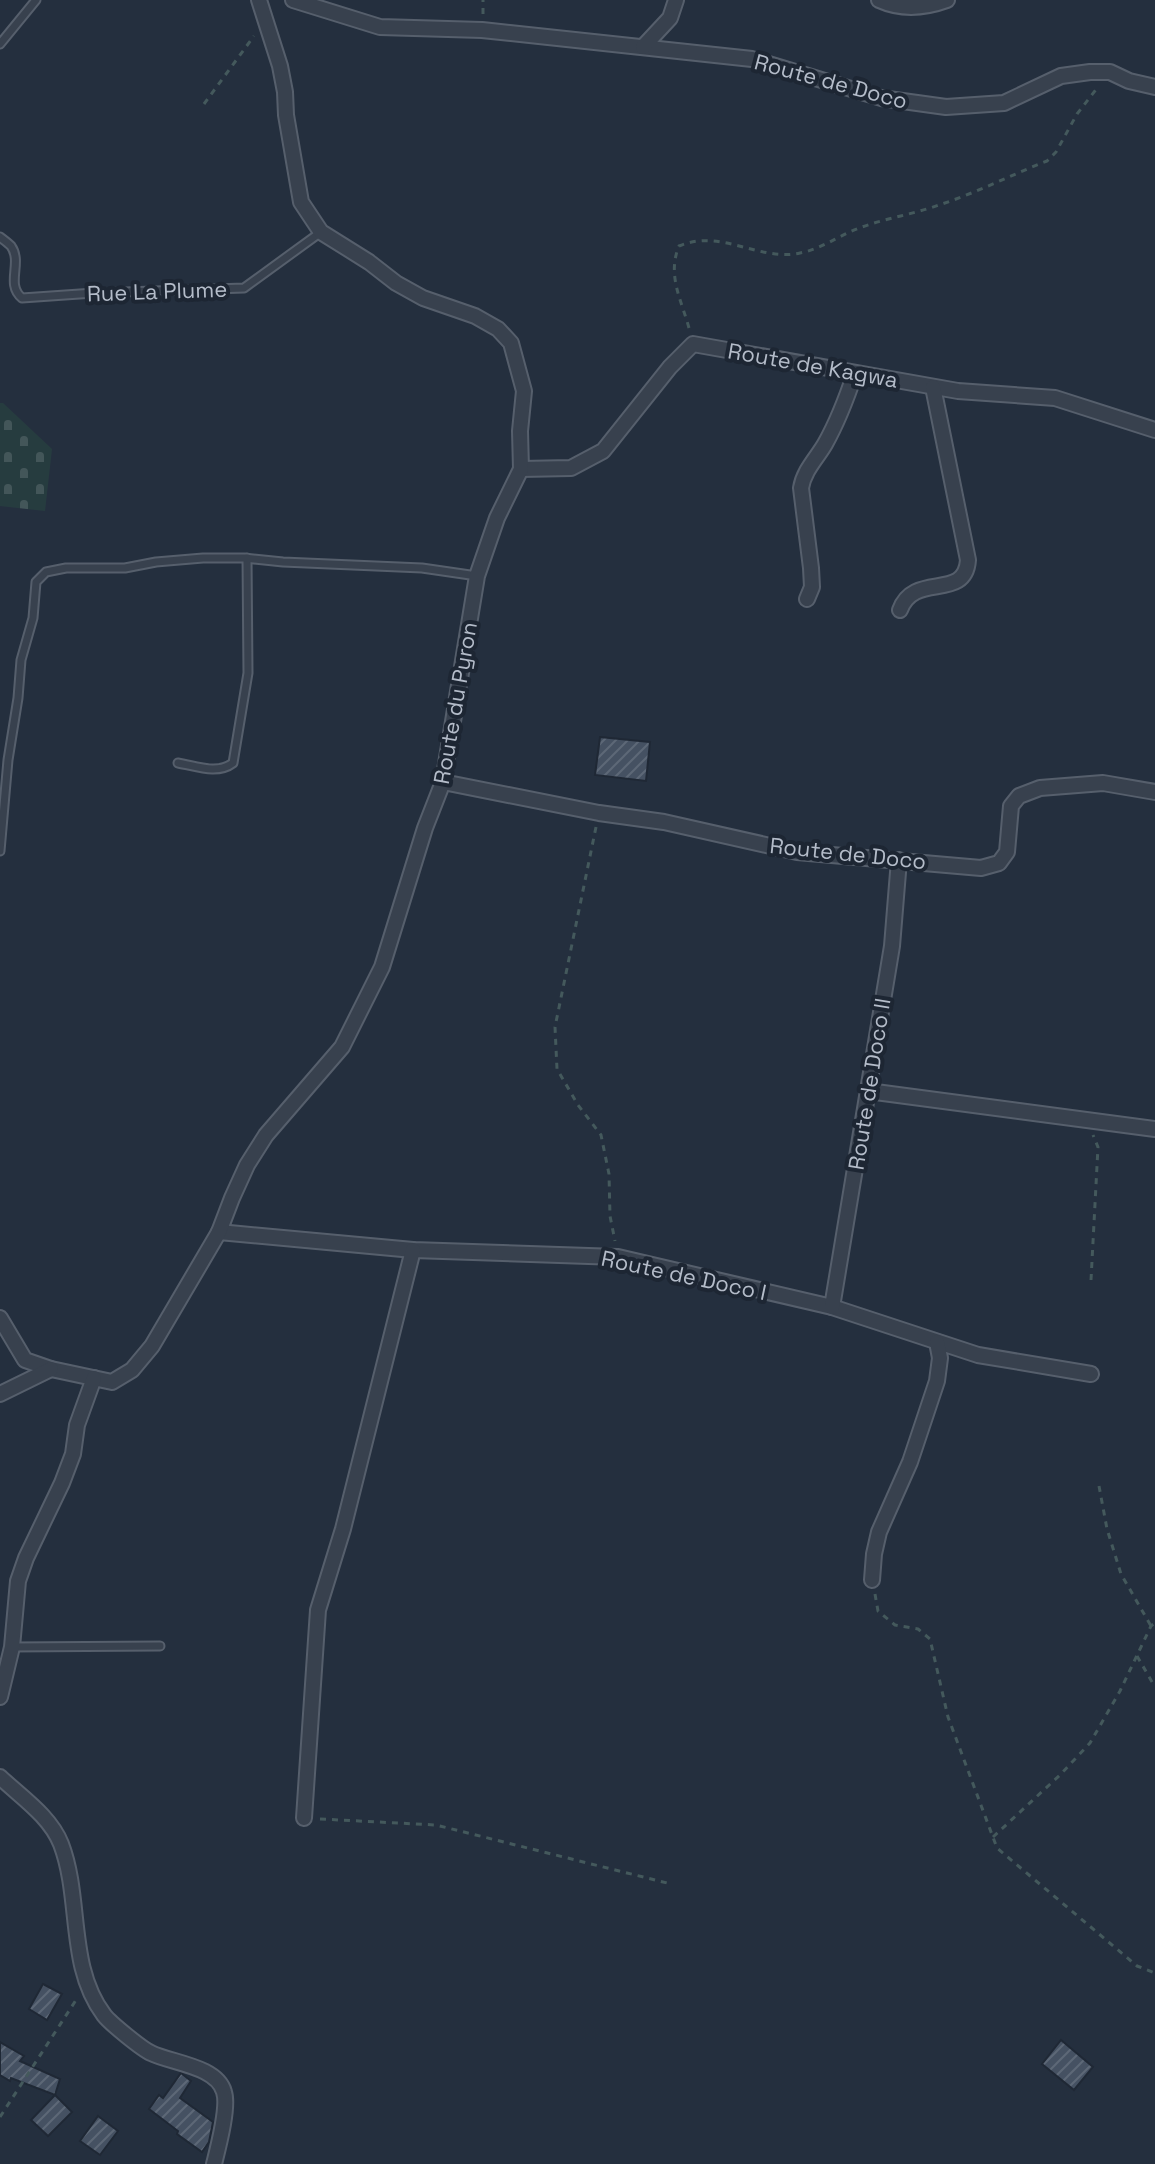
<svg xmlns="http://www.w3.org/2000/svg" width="1155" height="2164" font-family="'Space Grotesk',sans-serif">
  <defs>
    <pattern id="cemetery-stones" width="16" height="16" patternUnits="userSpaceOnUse" patternTransform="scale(2)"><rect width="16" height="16" fill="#263c3f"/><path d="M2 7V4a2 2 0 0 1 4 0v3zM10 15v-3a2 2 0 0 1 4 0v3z" fill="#435659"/></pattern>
    <pattern id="building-hatch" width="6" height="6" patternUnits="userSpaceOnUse" patternTransform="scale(2)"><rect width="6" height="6" fill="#455162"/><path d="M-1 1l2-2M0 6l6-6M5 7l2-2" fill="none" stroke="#5d6877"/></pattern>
  </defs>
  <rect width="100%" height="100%" fill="#242f3e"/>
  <path fill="url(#cemetery-stones)" d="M 0,403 L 3,403 L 52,449 L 45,511 L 0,506 Z"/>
  <g fill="url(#building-hatch)" stroke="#1f2835" stroke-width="2">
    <path d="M 600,737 L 650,742 L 646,781 L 595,775 Z"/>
    <path d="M 43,1984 L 62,1994 L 47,2020 L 29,2009 Z"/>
    <path d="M 1061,2040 L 1093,2067 L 1074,2090 L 1042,2064 Z"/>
    <path d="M 0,2042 L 24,2056 L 20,2061 L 60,2079 L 55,2095 L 11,2078 L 10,2081 L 0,2075 Z"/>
    <path d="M 181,2073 L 191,2081 L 180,2098 L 213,2122 L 209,2142 L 202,2152 L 177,2134 L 178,2131 L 149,2109 L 159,2095 L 163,2098 Z"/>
    <path d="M 55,2095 L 72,2112 L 48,2136 L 31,2120 Z"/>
    <path d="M 98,2116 L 118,2131 L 100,2155 L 80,2141 Z"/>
  </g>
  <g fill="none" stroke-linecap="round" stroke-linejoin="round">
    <defs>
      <g id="service">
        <path d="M 0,44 L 36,0"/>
        <path d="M 0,237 C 4,240 8,243 11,246 C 23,263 5,284 22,298 L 94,293 L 244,288 L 321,232"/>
        <path d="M 178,763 C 196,766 217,775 233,763 L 248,673 L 247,558"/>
        <path d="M 0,851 L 8,760 L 18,698 L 21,660 L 33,618 L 36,582 L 46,572 L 66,568 L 125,568 L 156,562 L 203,558 L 244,558 L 283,562 L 422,568 L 477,576"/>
        <path d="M 12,1647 L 160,1646"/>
      </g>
      <g id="minor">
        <path d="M 293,0 L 380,27 L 482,30 L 752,59 L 881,98 L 946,107 L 1004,103 L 1061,76 L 1090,72 L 1110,72 L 1129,81 L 1155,87"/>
        <path d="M 879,0 C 901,10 925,8 947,0"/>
        <path d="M 643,47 L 670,18 L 676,0"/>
        <path d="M 521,469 L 571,468 L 603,451 L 670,367 L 693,344 L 958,391 L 1055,398 L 1155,430"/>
        <path d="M 807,599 L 812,587 L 811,568 L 801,488 C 804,470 817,458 825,444 C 838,421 847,397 855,373"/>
        <path d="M 900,610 C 914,571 965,602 968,560 L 933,387"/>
        <path d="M 443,782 L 599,813 L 664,822 L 797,852 L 981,868 L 999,863 L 1007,852 L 1011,806 L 1019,796 L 1040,788 L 1103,783 L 1155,792"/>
        <path d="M 868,1091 L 1155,1129"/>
        <path d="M 219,1232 L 413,1250 L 618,1257 L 832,1307 L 978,1355 L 1091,1374"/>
        <path d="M 832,1307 L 892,946 L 899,860"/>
        <path d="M 0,1318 L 25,1360 L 51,1369 L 112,1382 L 132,1370 L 152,1346 L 219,1232 L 232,1198 L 247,1165 L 266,1135 L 342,1047 L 382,967 L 425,828 L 443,782 L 477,576 L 497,518 L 521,469 L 520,431 L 524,391 L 511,343 L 498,329 L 475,316 L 423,298 L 396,283 L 369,262 L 321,232 L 301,202 L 286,115 L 285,92 L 280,66 L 259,0"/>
        <path d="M 0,1394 L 51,1369"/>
        <path d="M 872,1580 L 874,1554 L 879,1532 L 910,1462 L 937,1381 L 940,1358 L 937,1342"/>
        <path d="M 0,1697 L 12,1647 L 18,1581 L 26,1558 L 62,1483 L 73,1454 L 77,1425 L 94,1378"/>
        <path d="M 0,1777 C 21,1797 50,1816 61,1844 C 82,1899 67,1966 104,2015 C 110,2023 142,2049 151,2053 C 171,2063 217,2066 224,2092 C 229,2107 218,2148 214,2164"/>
        <path d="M 304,1818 L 318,1610 L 343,1529 L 413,1250"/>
      </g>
    </defs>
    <use href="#service" stroke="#565f6c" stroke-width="11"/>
    <use href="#minor" stroke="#565f6c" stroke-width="18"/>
    <g stroke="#44595c" stroke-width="3" stroke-dasharray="6 6" stroke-linecap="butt">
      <path d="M 483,14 L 483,0"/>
      <path d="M 204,104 L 254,36"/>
      <path d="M 689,328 C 681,299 667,275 679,246 C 721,228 759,262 800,253 C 822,249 841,234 862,227 C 887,218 914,214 939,205 C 976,193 1011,175 1047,161 L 1056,152 L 1077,114 L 1098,87"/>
      <path d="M 596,827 L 555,1027 L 557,1069 L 578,1105 L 601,1135 L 609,1174 L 610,1216 L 615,1241"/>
      <path d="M 1091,1280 L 1098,1147 L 1093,1135"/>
      <path d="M 1099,1486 L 1107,1529 L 1121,1574 L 1151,1626"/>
      <path d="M 875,1594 L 878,1611 L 895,1625 L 918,1629 L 930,1639 L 948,1717 L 997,1848 L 1137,1966 L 1155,1973"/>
      <path d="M 1137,1656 L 1155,1687"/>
      <path d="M 320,1819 L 436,1825 L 671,1884"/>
      <path d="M 993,1837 L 1060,1775 L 1090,1743 L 1120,1691 L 1151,1626 L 1155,1623"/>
      <path d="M 0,2117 L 78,1997"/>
    </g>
    <use href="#service" stroke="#38414e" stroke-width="7"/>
    <use href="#minor" stroke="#38414e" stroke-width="14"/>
  </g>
  <g text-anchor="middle" stroke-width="8" stroke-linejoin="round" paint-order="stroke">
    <g font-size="22" fill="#b4bcc9" stroke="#1d2633">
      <text transform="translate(831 81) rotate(15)" y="8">Route de Doco</text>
      <text transform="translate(157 291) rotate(-2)" y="8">Rue La Plume</text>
      <text transform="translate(813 365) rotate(10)" y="8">Route de Kagwa</text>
      <text transform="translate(455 703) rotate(-80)" y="8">Route du Pyron</text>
      <text transform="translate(848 853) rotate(6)" y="8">Route de Doco</text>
      <text transform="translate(869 1084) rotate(-81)" y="8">Route de Doco II</text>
      <text transform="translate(684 1275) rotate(12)" y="8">Route de Doco I</text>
    </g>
  </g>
</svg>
